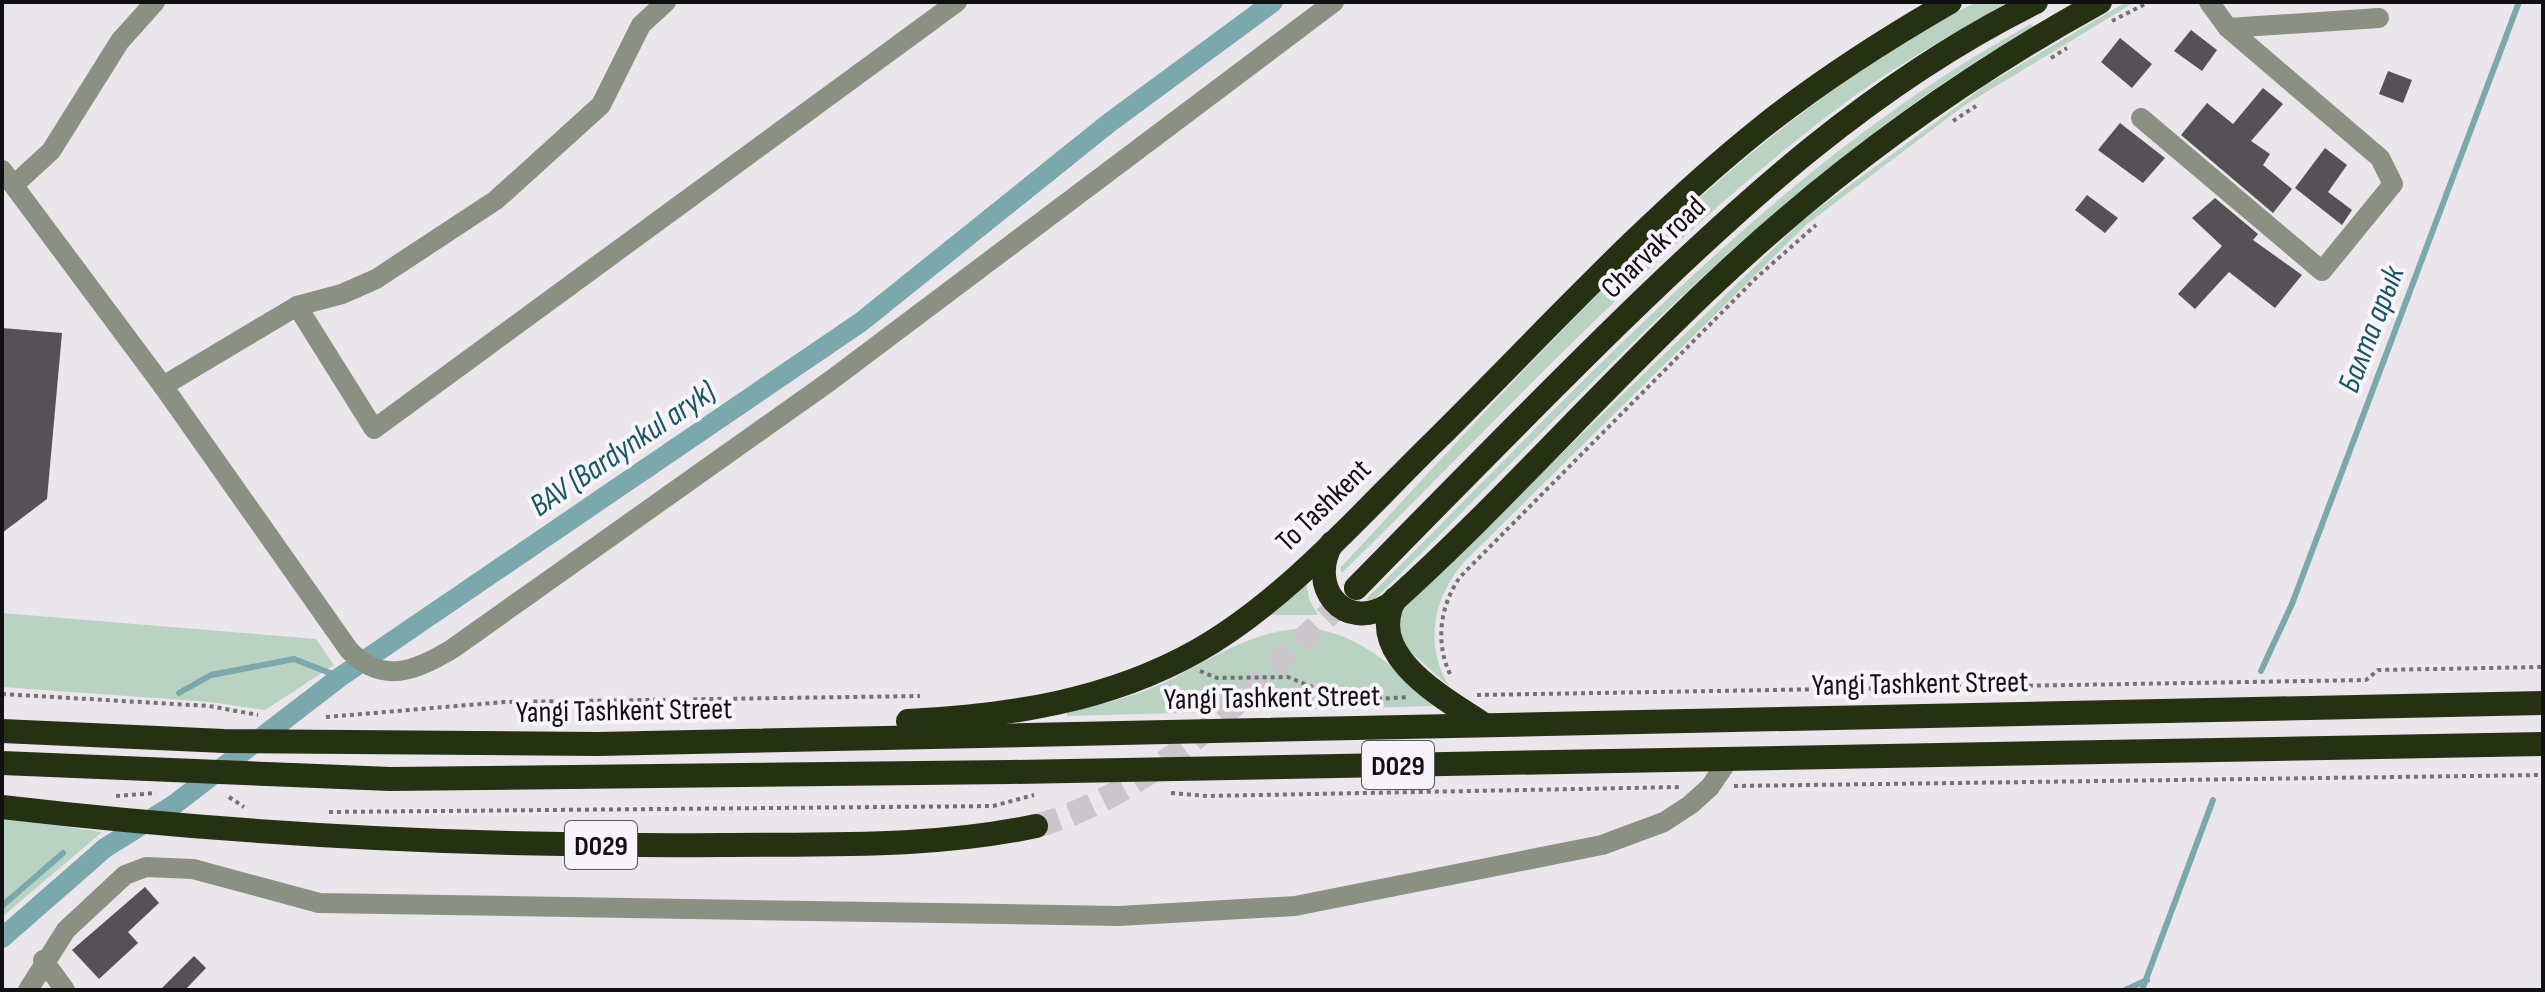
<svg xmlns="http://www.w3.org/2000/svg" width="2545" height="992" font-family="'Sofia Sans Condensed',sans-serif">
  <rect width="100%" height="100%" fill="#ebe6ec"/>
  <g fill="#bad2c2">
    <path d="M 1976,2 L 2008,2 C 1956,32 1902,62 1853,97 C 1669,232 1505,413 1342,573 L 1340,568 C 1533,363 1722,134 1976,2 Z"/>
    <path d="M 2126,2 L 2135,2 L 1965,105 L 1807,224 L 1464,562 C 1433,598 1424,645 1449,686 L 1408,650 L 1397,634 L 1399,613 L 1409,601 L 1804,219 L 1986,85 Z"/>
    <path d="M 2031,24 L 2033,27 C 1778,174 1580,398 1372,602 L 1366,599 C 1574,395 1772,165 2031,24 Z"/>
    <path d="M 1306,581 L 1309,599 L 1318,615 L 1267,615 Z"/>
    <path d="M 2,613 L 316,639 L 334,665 L 265,710 L 210,702 L 2,687 Z"/>
    <path d="M 1311,628 C 1365,636 1396,670 1434,706 L 1067,716 L 1067,711 C 1101,705 1137,696 1168,681 C 1217,656 1254,629 1311,628 Z"/>
    <path d="M 2,818 L 102,832 L 2,917 Z"/>
  </g>
  <g fill="none" stroke-linecap="round" stroke-linejoin="round">
    <g stroke="#7aa8ac" stroke-width="6">
      <path d="M 2261,671 L 2292,604 L 2519,2"/>
      <path d="M 179,693 L 211,675 L 294,659 L 340,677"/>
      <path d="M 2,906 L 63,853"/>
      <path d="M 2125,990 L 2147,980"/>
      <path d="M 2142,990 L 2213,800"/>
    </g>
    <path stroke="#7aa8ac" stroke-width="20" d="M 2,938 L 105,848 L 175,804 L 340,677 L 861,322 L 1109,123 L 1273,2"/>
  </g>
  <g fill="#555156">
    <path d="M 2191,30 L 2217,50 L 2202,71 L 2174,51 Z"/>
    <path d="M 2120,38 L 2152,64 L 2132,88 L 2101,62 Z"/>
    <path d="M 2388,71 L 2412,80 L 2403,103 L 2379,94 Z"/>
    <path d="M 2263,88 L 2283,104 L 2251,141 L 2270,154 L 2263,165 L 2292,189 L 2273,213 L 2181,135 L 2207,103 L 2233,124 Z"/>
    <path d="M 2120,123 L 2165,158 L 2143,183 L 2098,150 Z"/>
    <path d="M 2325,148 L 2347,165 L 2328,192 L 2352,210 L 2342,225 L 2295,188 Z"/>
    <path d="M 2087,195 L 2118,218 L 2105,233 L 2075,210 Z"/>
    <path d="M 2215,198 L 2258,234 L 2253,240 L 2302,275 L 2275,308 L 2229,272 L 2195,309 L 2178,294 L 2222,246 L 2192,218 Z"/>
    <path d="M 2,328 L 62,333 L 47,499 L 2,533 Z"/>
    <path d="M 145,887 L 159,903 L 128,932 L 138,943 L 99,979 L 72,950 Z"/>
    <path d="M 194,956 L 206,968 L 185,990 L 160,990 Z"/>
  </g>
  <g fill="none" stroke-linecap="round" stroke-linejoin="round">
    <path stroke="#cac6cb" stroke-width="24" stroke-dasharray="24 12" stroke-linecap="butt" d="M 1036,826 C 1165,790 1258,681 1352,592"/>
    <g stroke="#747175" stroke-width="4" stroke-dasharray="4 4" stroke-linecap="butt">
      <path d="M 2112,21 L 2149,2"/>
      <path d="M 2051,58 L 2067,48"/>
      <path d="M 1953,121 L 1976,106"/>
      <path d="M 1200,671 L 1217,678 L 1288,677 L 1346,701 L 1408,697"/>
      <path d="M 1450,674 C 1435,642 1440,606 1460,577 L 1756,278 L 1816,225"/>
      <path d="M 2,694 L 209,706 L 258,715"/>
      <path d="M 1477,695 L 2366,680 L 2378,670 L 2543,667"/>
      <path d="M 326,717 L 504,702 L 920,696"/>
      <path d="M 1734,786 L 2543,775"/>
      <path d="M 1171,793 L 1207,796 L 1682,787"/>
      <path d="M 116,796 L 156,793"/>
      <path d="M 229,797 L 244,807"/>
      <path d="M 329,812 L 993,806 L 1034,795"/>
    </g>
    <g stroke="#8a9082" stroke-width="20">
      <path d="M 2228,28 L 2379,18"/>
      <path d="M 2141,118 L 2322,271 L 2393,184 L 2380,158 L 2228,28 L 2209,2"/>
      <path d="M 2,170 L 163,386 L 349,650 C 382,685 416,671 452,649 L 830,381 L 1334,2"/>
      <path d="M 14,185 L 51,151 L 120,41 L 155,2"/>
      <path d="M 297,306 L 374,429 L 957,2"/>
      <path d="M 163,386 L 297,306 L 342,294 L 376,279 L 496,200 L 601,105 L 641,25 L 666,2"/>
      <path d="M 43,960 L 65,990"/>
      <path d="M 28,990 L 66,930 L 125,875 L 146,867 L 193,869 L 319,903 L 1119,916 L 1295,906 L 1602,845 L 1664,822 L 1690,805 L 1710,787 L 1729,759"/>
    </g>
    <g stroke="#263114" stroke-width="24">
      <path d="M 1332,543 C 1307,586 1343,633 1389,605 C 1504,502 1606,384 1720,278 C 1835,170 1962,78 2100,2"/>
      <path d="M 1356,588 C 1442,500 1528,412 1616,326 C 1744,201 1874,82 2036,2"/>
      <path d="M 1395,599 C 1364,655 1444,698 1483,724"/>
      <path d="M 908,721 C 1009,716 1108,701 1197,651 C 1286,601 1363,511 1436,440 C 1542,335 1644,222 1760,129 C 1820,81 1884,40 1950,2"/>
      <path d="M 2,731 L 224,741 L 598,744 L 2543,703"/>
      <path d="M 2,763 L 390,779 L 1011,772 L 2543,744"/>
      <path d="M 2,807 C 240,835 482,847 722,845 C 827,844 933,848 1036,826"/>
    </g>
  </g>
  <g text-anchor="middle" stroke-width="8" stroke-linejoin="round" paint-order="stroke">
    <g fill="#f8f3fa" stroke="#565458" stroke-width="2">
      <rect x="1362" y="741" width="72" height="48" rx="6"/>
      <rect x="565" y="821" width="72" height="48" rx="6"/>
    </g>
    <g font-size="28" font-weight="bold" fill="#111012">
      <text x="1398" y="775">D029</text>
      <text x="601" y="855">D029</text>
    </g>
    <g font-size="30" fill="#111012" stroke="#f8f3fa">
      <text transform="translate(1653 247) rotate(-44)" y="10">Charvak road</text>
      <text transform="translate(1323 505) rotate(-44)" y="10">To Tashkent</text>
      <text transform="translate(1920 683) rotate(-1)" y="10">Yangi Tashkent Street</text>
      <text transform="translate(1272 697) rotate(-1)" y="10">Yangi Tashkent Street</text>
      <text transform="translate(624 710) rotate(-1)" y="10">Yangi Tashkent Street</text>
    </g>
    <g font-size="32" font-style="italic" fill="#17585e" stroke="#f8f3fa">
      <text transform="translate(2370 329) rotate(-69)" y="11">Балта арык</text>
      <text transform="translate(622 448) rotate(-34)" y="11">BAV (Bardynkul aryk)</text>
    </g>
  </g>
  <rect width="2545" height="992" fill="none" stroke="#111012" stroke-width="8"/>
</svg>
